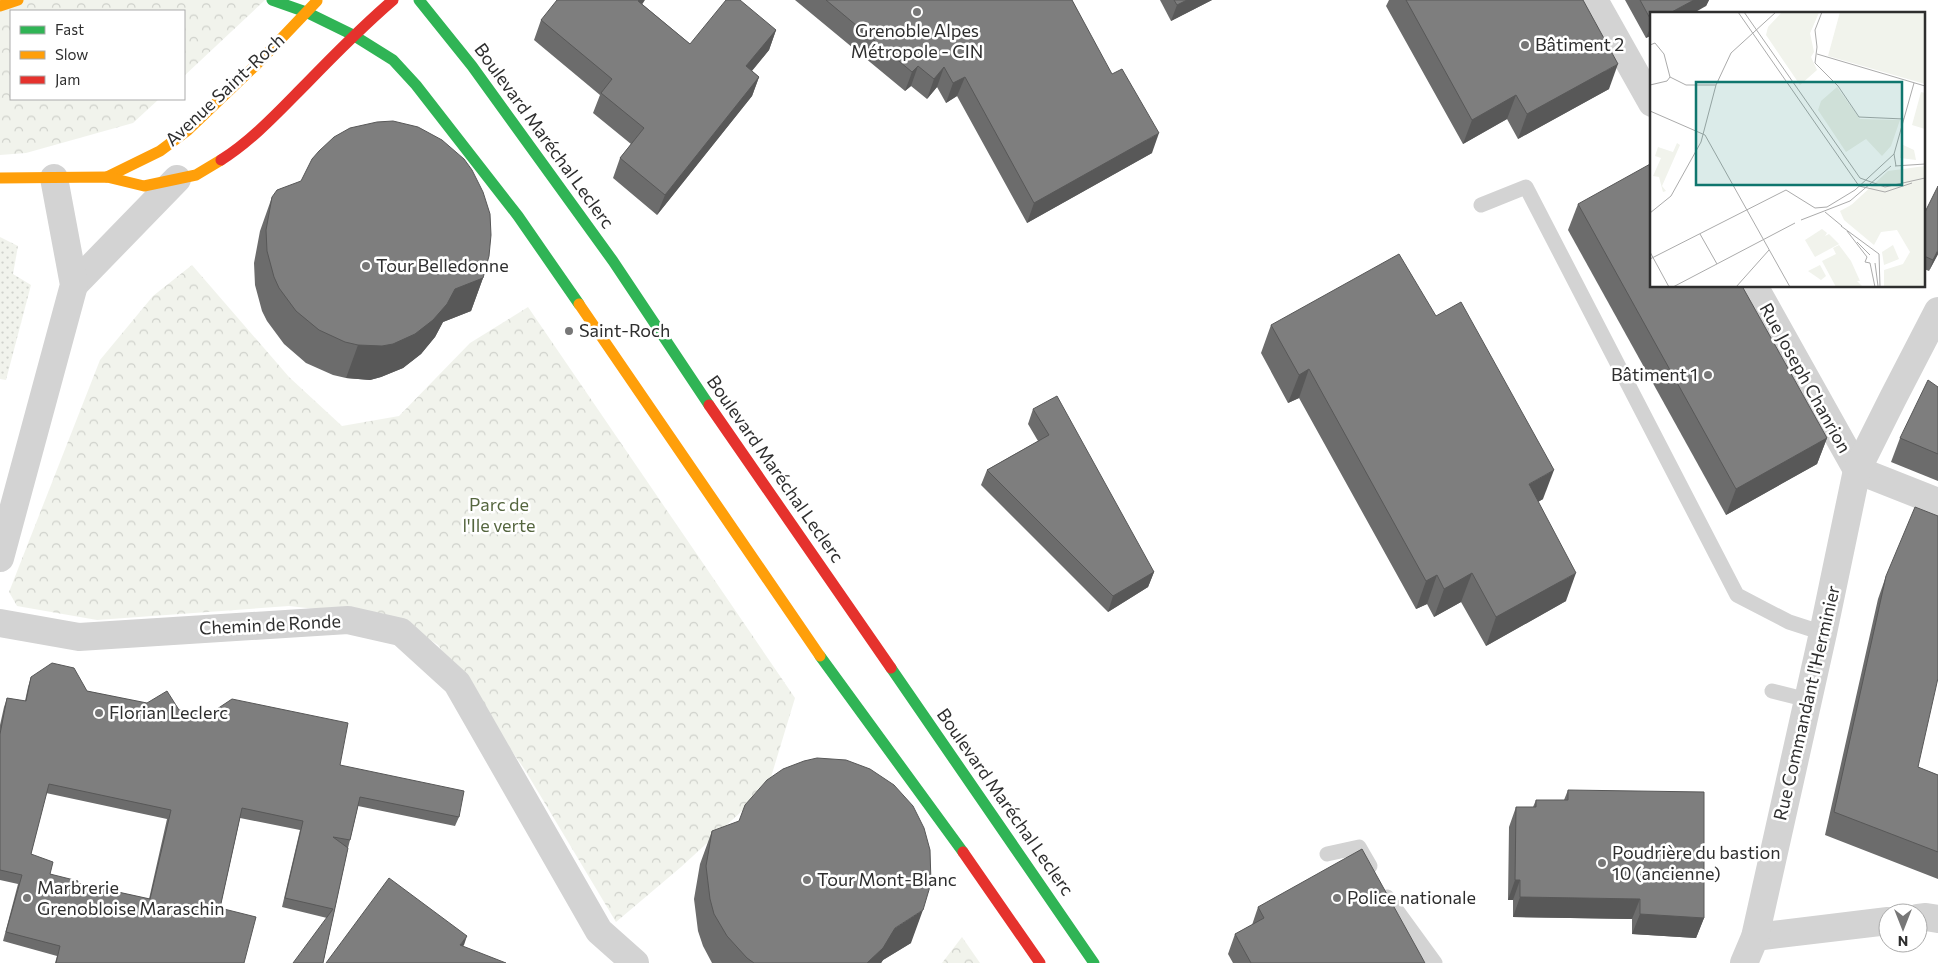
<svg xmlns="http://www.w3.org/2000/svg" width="1938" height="963" font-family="Commissioner,sans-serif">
  <defs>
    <pattern id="grass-dots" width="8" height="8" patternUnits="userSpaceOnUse" patternTransform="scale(1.25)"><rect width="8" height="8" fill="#f1f3ec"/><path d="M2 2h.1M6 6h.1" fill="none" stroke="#cfd1cb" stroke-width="1.8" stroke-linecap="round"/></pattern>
    <pattern id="park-crowns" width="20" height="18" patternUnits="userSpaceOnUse" patternTransform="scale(1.25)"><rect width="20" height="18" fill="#f1f3ec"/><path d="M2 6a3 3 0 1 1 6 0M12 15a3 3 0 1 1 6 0" fill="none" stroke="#cfd1cb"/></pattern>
  </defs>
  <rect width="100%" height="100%" fill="#fff"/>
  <path fill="url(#grass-dots)" d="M 0,237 L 18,246 L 13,274 L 31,285 L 6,380 L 0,379 Z"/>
  <g fill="url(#park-crowns)">
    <path d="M 0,0 L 265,0 L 184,76 L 184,11 L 11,11 L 11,99 L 159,99 L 133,123 L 26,153 L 0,155 Z"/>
    <path d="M 192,265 L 289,377 L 342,426 L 399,416 L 470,343 L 528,307 L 795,698 L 768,787 L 681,867 L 616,922 L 525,770 L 438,645 L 397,618 L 289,606 L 97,620 L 17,606 L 9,592 L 100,360 L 153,296 Z"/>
    <path d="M 962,937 L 980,963 L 942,963 Z"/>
  </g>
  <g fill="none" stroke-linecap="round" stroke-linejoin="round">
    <g stroke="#d3d3d3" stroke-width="15">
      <path d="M 1481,205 L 1526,187 L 1737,595 L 1789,622 L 1823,633"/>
      <path d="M 1772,691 L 1808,700"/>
      <path d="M 1327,854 L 1359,847 L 1370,866"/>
      <path d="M 1387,897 L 1435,963"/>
    </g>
    <g stroke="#d3d3d3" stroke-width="28">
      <path d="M 1594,0 L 1652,103"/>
      <path d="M 74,285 L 177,179"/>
      <path d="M 1754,286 L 1857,470"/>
      <path d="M 1857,470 L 1938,502"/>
      <path d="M 0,558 L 74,285 L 54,178"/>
      <path d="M 0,623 L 79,637 L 348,620 L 401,632 L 457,683 L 599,931 L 635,963"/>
      <path d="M 1918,918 L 1926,917 L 1938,919"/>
      <path d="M 1755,937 L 1888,921"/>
      <path d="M 1744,963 L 1755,937 L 1823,633 L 1857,470 L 1893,398 L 1938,311"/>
    </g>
    <g stroke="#30b455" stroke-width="11">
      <path d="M 272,0 L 306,12 L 353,35 L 393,60 L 416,85 L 518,216 L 579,304"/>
      <path d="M 419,0 L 472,66 L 613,261 L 709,405"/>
      <path d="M 820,656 L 963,852"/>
      <path d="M 891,668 L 1094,963"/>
    </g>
    <g stroke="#ff9f0a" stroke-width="11">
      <path d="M 0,6 L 18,0"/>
      <path d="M 107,177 L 160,151 L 188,130 L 258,63 L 317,1"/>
      <path d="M 0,178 L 107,177 L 144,186 L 196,175 L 221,160"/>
      <path d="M 579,304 L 820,656"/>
    </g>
    <g stroke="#e5322d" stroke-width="11">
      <path d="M 221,160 C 253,140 281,109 307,83 C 335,54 363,26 393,0"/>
      <path d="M 709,405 L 891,668"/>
      <path d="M 963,852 L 1040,963"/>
    </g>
  </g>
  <g fill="#6c6c6c" fill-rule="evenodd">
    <path d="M 795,0 L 1072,0 L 1152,153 L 1027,223 L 957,96 L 946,103 L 937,87 L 927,99 L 911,86 L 905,91 Z"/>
    <path d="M 1160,0 L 1212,0 L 1171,21 Z"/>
    <path d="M 1389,0 L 1583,0 L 1609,89 L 1518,139 L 1507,119 L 1463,144 L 1386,6 Z"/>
    <path d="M 1625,0 L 1709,0 L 1706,6 L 1652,14 L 1652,35 L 1646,38 Z"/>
    <path d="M 642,4 L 690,44 L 776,30 L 769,50 L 752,71 L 759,77 L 752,96 L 657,215 L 613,178 L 620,158 L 631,144 L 593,113 L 600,95 L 534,40 L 541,20 Z"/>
    <path d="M 272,197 L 483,278 L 471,311 L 443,322 L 435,337 L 421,354 L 403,368 L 381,377 L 370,380 L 346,378 L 333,375 L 306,363 L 284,344 L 267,321 L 262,311 L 255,285 L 254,263 L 260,231 Z"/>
    <path d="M 1578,204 L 1827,438 L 1817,464 L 1726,515 L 1568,230 Z"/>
    <path d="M 1924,214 L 1938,254 L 1929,271 L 1924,269 Z"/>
    <path d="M 1271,325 L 1543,499 L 1538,502 L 1566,601 L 1486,646 L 1461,602 L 1434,617 L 1427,604 L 1416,609 L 1299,398 L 1288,403 L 1261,353 Z"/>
    <path d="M 1938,387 L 1938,481 L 1891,462 L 1900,438 Z"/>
    <path d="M 1033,409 L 1154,572 L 1148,587 L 1108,612 L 981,485 L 987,470 L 1038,441 L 1028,424 Z"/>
    <path d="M 1886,576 L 1918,767 L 1938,775 L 1938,879 L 1825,835 L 1878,599 Z"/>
    <path d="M 31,677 L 87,691 L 179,710 L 340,765 L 459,817 L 455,826 L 358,806 L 350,840 L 348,848 L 323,963 L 327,918 L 282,907 L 300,830 L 240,818 L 220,908 L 244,963 L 55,963 L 57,956 L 3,941 L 18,884 L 0,880 L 0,725 L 4,707 L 7,698 L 25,701 L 28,687 ZM 46,793 L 167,819 L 149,899 L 77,883 L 50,874 L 31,854 Z"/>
    <path d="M 1568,790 L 1704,918 L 1696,938 L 1632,934 L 1632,919 L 1513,917 L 1513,900 L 1508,900 L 1509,827 L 1516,807 L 1533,807 L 1536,800 L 1564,800 Z"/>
    <path d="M 712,831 L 911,943 L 883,960 L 881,963 L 712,963 L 703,946 L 698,931 L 694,899 L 700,864 Z"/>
    <path d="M 1258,907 L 1425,963 L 1233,963 L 1228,954 L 1235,934 L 1252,925 Z"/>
  </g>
  <g fill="#585858">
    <path d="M 639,0 L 645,0 L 631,21 Z"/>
    <path d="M 1187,0 L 1212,0 L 1171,21 L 1177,5 Z"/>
    <path d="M 1694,0 L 1709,0 L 1706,6 L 1692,14 L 1668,14 Z"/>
    <path d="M 1652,23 L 1652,35 L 1646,38 Z"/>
    <path d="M 776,30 L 769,50 L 739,86 L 746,66 Z"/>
    <path d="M 1618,64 L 1609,89 L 1518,139 L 1527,114 Z"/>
    <path d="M 918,66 L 911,86 L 905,91 L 912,72 Z"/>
    <path d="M 944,67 L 937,87 L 927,99 L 934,79 Z"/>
    <path d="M 759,77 L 752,96 L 657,215 L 665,195 Z"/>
    <path d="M 965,77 L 957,96 L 946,103 L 953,83 Z"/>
    <path d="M 1516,95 L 1507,119 L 1463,144 L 1472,120 Z"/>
    <path d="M 1159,133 L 1152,153 L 1027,223 L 1034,203 Z"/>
    <path d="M 1938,250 L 1938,254 L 1929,271 L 1933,260 Z"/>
    <path d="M 483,278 L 471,311 L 443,322 L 435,337 L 421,354 L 403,368 L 381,377 L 370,380 L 346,378 L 358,345 L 455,289 Z"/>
    <path d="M 1309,369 L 1299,398 L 1288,403 L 1299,375 Z"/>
    <path d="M 1827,438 L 1817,464 L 1726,515 L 1736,489 Z"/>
    <path d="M 1554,470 L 1543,499 L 1518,513 L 1529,484 Z"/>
    <path d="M 1154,572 L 1148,587 L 1108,612 L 1113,596 Z"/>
    <path d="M 1472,573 L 1461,602 L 1434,617 L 1444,589 Z"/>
    <path d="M 1576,573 L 1566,601 L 1486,646 L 1496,617 Z"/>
    <path d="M 1437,575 L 1427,604 L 1416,609 L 1426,581 Z"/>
    <path d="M 1515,880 L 1520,880 L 1513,900 L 1508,900 Z"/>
    <path d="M 1520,897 L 1640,899 L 1632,919 L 1513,917 Z"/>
    <path d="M 923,910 L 911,943 L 883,960 L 881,963 L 867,963 L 895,928 Z"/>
    <path d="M 1640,914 L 1704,918 L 1696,938 L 1632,934 Z"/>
    <path d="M 467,936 L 464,945 L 457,954 L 460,945 Z"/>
  </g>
  <g fill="#7e7e7e" stroke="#585858" fill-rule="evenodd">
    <path d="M 557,0 L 639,0 L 638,1 L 690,44 L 726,0 L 740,0 L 776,30 L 746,66 L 759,77 L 665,195 L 620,158 L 644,128 L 601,93 L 612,79 L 541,20 Z"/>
    <path d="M 826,0 L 1072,0 L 1112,74 L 1122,69 L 1159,133 L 1034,203 L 965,77 L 953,83 L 944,67 L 934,79 L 918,66 L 912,72 Z"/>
    <path d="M 1174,0 L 1187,0 L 1177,5 Z"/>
    <path d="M 1406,0 L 1583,0 L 1618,64 L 1527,114 L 1516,95 L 1472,120 Z"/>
    <path d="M 1640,0 L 1694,0 L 1668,14 L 1652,14 L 1652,22 Z"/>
    <path d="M 393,121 L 418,127 L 442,140 L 464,159 L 472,170 L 483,192 L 490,214 L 491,235 L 489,256 L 483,278 L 455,289 L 447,304 L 433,320 L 415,334 L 393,344 L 382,346 L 358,345 L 345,342 L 319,330 L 296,311 L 279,288 L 274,277 L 267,251 L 266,230 L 272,197 L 277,190 L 301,181 L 312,159 L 319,151 L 334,137 L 350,128 L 377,122 Z"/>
    <path d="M 1652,163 L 1652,286 L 1742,286 L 1827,438 L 1736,489 L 1578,204 Z"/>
    <path d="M 1938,186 L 1938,250 L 1933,260 L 1924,256 L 1924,214 Z"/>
    <path d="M 1399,254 L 1436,316 L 1461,302 L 1554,470 L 1529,484 L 1576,573 L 1496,617 L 1472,573 L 1444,589 L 1437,575 L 1426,581 L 1309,369 L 1299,375 L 1271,325 Z"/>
    <path d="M 1928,380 L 1938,387 L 1938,454 L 1900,438 Z"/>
    <path d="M 1057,396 L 1154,572 L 1113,596 L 987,470 L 1049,435 L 1033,409 Z"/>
    <path d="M 1915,507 L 1938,516 L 1938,678 L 1918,767 L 1938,775 L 1938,852 L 1834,812 L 1886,576 Z"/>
    <path d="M 52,663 L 74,668 L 87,691 L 147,703 L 167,691 L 179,710 L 208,715 L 232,699 L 348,723 L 340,765 L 464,791 L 459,817 L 360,797 L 350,840 L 333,837 L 348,848 L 323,963 L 293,963 L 333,909 L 285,898 L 303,821 L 242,808 L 220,908 L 256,917 L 244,963 L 56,963 L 60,946 L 6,932 L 22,875 L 0,870 L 0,734 L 7,698 L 26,701 L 31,677 ZM 49,784 L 171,810 L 150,899 L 77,883 L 78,881 L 50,874 L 53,862 L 31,854 Z"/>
    <path d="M 817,758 L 846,760 L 870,769 L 894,785 L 913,806 L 924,828 L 930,850 L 931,883 L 923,910 L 895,928 L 883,948 L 867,963 L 754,963 L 747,958 L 727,936 L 714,914 L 710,899 L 706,866 L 712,831 L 739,821 L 745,805 L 767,780 L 783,769 L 804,761 Z"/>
    <path d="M 1568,790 L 1704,792 L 1704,918 L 1640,914 L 1640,899 L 1520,897 L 1520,880 L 1515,880 L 1516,807 L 1536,807 L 1536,800 L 1568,800 Z"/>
    <path d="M 1362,849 L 1425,963 L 1251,963 L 1235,934 L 1264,918 L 1258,907 Z"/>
    <path d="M 389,878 L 467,936 L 460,945 L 506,963 L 326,963 Z"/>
  </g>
  <g fill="#777" stroke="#fff" stroke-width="2">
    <circle cx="917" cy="12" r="5"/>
    <circle cx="1525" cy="45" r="5"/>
    <circle cx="366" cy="266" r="5"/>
    <circle cx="569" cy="331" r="5"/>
    <circle cx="1708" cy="375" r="5"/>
    <circle cx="99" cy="713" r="5"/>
    <circle cx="1602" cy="863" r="5"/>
    <circle cx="807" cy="880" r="5"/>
    <circle cx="27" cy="898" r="5"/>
    <circle cx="1337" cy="898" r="5"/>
  </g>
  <g text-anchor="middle" stroke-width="5" stroke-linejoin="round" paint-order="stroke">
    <g font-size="18" fill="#2e2e2e" stroke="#fff" text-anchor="start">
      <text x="917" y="37" text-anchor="middle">Grenoble Alpes<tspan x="917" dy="21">Métropole - CIN</tspan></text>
      <text x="1535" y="51">Bâtiment 2</text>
      <text x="376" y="272">Tour Belledonne</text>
      <text x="579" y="337">Saint-Roch</text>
      <text x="1698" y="381" text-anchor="end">Bâtiment 1</text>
      <text x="109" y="719">Florian Leclerc</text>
      <text x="1612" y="859">Poudrière du bastion<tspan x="1612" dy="21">10 (ancienne)</tspan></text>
      <text x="817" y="886">Tour Mont-Blanc</text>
      <text x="37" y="894">Marbrerie<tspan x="37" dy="21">Grenobloise Maraschin</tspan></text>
      <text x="1347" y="904">Police nationale</text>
    </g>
    <g font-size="18" fill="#2e2e2e" stroke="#fff">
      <text transform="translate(225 90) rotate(-43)" y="6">Avenue Saint-Roch</text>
      <text transform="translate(544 136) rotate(54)" y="6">Boulevard Maréchal Leclerc</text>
      <text transform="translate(1805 378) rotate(61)" y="6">Rue Joseph Chanrion</text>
      <text transform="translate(775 469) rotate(55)" y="6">Boulevard Maréchal Leclerc</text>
      <text transform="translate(270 625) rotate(-3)" y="6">Chemin de Ronde</text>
      <text transform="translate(1807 703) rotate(-77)" y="6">Rue Commandant l'Herminier</text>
      <text transform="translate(1005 802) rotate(55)" y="6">Boulevard Maréchal Leclerc</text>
    </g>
    <g font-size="18" fill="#55663f" stroke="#fff">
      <text x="499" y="511">Parc de<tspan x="499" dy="21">l'Ile verte</tspan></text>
    </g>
  </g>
  <g transform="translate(1650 12)">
    <rect width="275" height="275" fill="#fff"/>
    <path d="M 251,132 L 264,138 L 266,148 L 250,146 ZM 172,217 L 177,221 L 175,224 L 179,222 L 189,232 L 165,245 L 155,228 ZM 189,233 L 201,249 L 210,269 L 207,269 L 213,275 L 186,275 L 172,249 L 186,242 L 183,236 ZM 243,233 L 249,247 L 234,253 L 232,240 ZM 170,253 L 176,264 L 171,268 L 158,259 Z" fill="#f1f3ec"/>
    <path d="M 203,192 L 275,198 L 275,275 L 234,275 L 234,258 L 253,252 L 260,240 L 247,218 L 231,220 L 224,233 L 194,208 L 190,199 Z" fill="#f1f3ec"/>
    <path d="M 190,0 L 275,0 L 275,72 L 178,44 Z" fill="#f1f3ec"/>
    <path d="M 132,0 L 169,0 L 160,21 L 164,40 L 161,45 L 167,58 L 150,73 L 116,23 L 118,15 ZM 187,75 L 210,107 L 250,108 L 241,134 L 232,144 L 216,127 L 196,140 L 168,98 L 171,89 ZM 27,131 L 30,133 L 12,174 L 16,179 L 13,180 L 9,165 L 3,164 L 11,146 L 5,144 L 8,135 L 23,140 ZM 275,154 L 275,212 L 235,195 L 214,209 L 198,196 L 238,159 Z" fill="#f1f3ec"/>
    <path d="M 148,0 L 169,0 L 160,21 L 158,21 ZM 271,80 L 275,81 L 275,117 L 262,113 ZM 275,262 L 275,275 L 249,275 L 274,265 Z" fill="#f1f3ec"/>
    <path fill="none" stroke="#ababab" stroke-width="1" d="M 88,0 L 209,174 L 235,180 L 262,171M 94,0 L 210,166 L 235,175 L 275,166M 172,0 L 165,18 L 167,35 L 165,51 L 188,74 L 209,105 L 254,107M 0,33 L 5,31 L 14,42 L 20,65 L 36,73 L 66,73M 167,42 L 275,74M 0,73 L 17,69 L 20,65M 0,99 L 55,123M 55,123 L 140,275M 245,154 L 275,152M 246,154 L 244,142 L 264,71M 175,200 L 192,214M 0,201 L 21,184 L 51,130 L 66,73 L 81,41 L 126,0M 151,208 L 200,189 L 241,154M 191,214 L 229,242 L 230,275M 197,219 L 217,245 L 215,250M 50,222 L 67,252M 207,230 L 220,243M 0,240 L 19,275M 0,247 L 136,178 L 165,196 L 177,195 L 205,178 L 244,142M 215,250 L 220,251 L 225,275M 225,251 L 228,274M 23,275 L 145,211M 86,275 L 119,238"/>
    <path fill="#0f766e" fill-opacity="0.15" stroke="#0f766e" stroke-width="2.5" d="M 46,70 L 252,70 L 252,173 L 46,173 Z"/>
    <rect width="275" height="275" fill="none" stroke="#2e2e2e" stroke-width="2.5"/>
  </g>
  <rect x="10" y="10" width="175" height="90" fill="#ffffff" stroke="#ababab"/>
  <rect x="20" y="26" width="25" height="8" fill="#30b455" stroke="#ababab"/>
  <text x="55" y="35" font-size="15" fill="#2e2e2e">Fast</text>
  <rect x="20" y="51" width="25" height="8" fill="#ff9f0a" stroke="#ababab"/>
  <text x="55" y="60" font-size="15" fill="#2e2e2e">Slow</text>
  <rect x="20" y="76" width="25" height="8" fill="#e5322d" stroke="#ababab"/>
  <text x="55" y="85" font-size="15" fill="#2e2e2e">Jam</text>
  <g transform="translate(1903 928) rotate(180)"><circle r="24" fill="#ffffff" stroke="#ababab"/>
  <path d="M0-4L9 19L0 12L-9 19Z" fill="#777777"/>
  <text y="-8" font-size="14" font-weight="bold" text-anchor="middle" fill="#2e2e2e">N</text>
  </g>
</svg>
